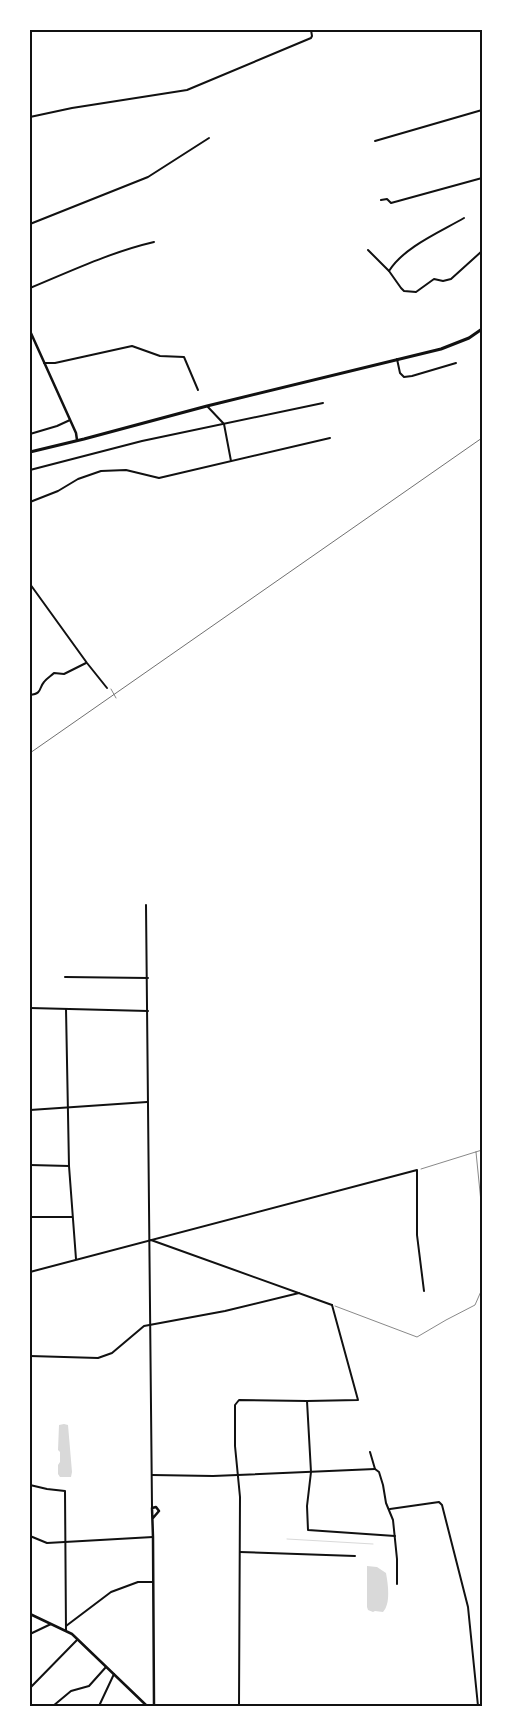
<svg xmlns="http://www.w3.org/2000/svg" width="512" height="1736" font-family="Helvetica,sans-serif">
  <rect width="100%" height="100%" fill="#fff"/>
  <g fill="#d9d9d9">
    <path d="M 64,1424 L 68,1425 L 72,1472 L 71,1477 L 60,1477 L 58,1474 L 58,1465 L 60,1462 L 60,1452 L 58,1450 L 59,1425 Z"/>
    <path d="M 367,1566 L 377,1567 L 386,1573 C 388,1584 391,1604 383,1612 L 375,1611 L 373,1612 L 368,1610 L 367,1607 Z"/>
  </g>
  <g fill="none" stroke-linecap="round" stroke-linejoin="round">
    <path stroke="#d9d9d9" stroke-width="1" d="M 287,1539 L 373,1544"/>
    <g stroke="#111" stroke-width="0.5">
      <path d="M 111,689 L 116,698"/>
      <path d="M 476,1152 L 482,1212"/>
      <path d="M 421,1169 L 482,1150"/>
      <path d="M 335,1306 L 417,1337 L 446,1320 L 475,1305 L 482,1289"/>
    </g>
    <g stroke="#111" stroke-width="2">
      <path d="M 30,117 L 72,108 L 187,90 L 311,38 L 312,36 L 311,30"/>
      <path d="M 375,141 L 482,110"/>
      <path d="M 381,200 L 387,199 L 391,203 L 482,178"/>
      <path d="M 30,224 L 148,177 L 209,138"/>
      <path d="M 368,250 L 389,271 L 401,288 L 404,291 L 416,292 L 434,279 L 443,281 L 451,279 L 482,251"/>
      <path d="M 389,271 C 404,247 440,232 464,218"/>
      <path d="M 30,288 C 71,271 111,252 154,242"/>
      <path d="M 397,359 L 400,373 L 404,377 L 412,376 L 456,363"/>
      <path d="M 44,363 L 55,363 L 132,346 L 160,356 L 184,357 L 198,390"/>
      <path d="M 207,406 L 224,424 L 231,461"/>
      <path d="M 30,434 L 57,426 L 70,420"/>
      <path d="M 30,470 L 142,441 L 323,403"/>
      <path d="M 30,502 L 58,491 L 78,479 L 101,471 L 126,470 L 159,478 L 330,438"/>
      <path d="M 30,584 L 87,663 L 107,688"/>
      <path d="M 30,695 C 43,693 38,689 44,682 C 47,678 51,676 54,673 L 64,674 L 86,663"/>
      <path d="M 146,905 L 152,1507"/>
      <path d="M 65,977 L 148,978"/>
      <path d="M 30,1008 L 148,1011"/>
      <path d="M 66,1009 L 69,1166 L 76,1259"/>
      <path d="M 30,1110 L 147,1102"/>
      <path d="M 30,1165 L 69,1166"/>
      <path d="M 30,1217 L 72,1217"/>
      <path d="M 151,1240 L 332,1305"/>
      <path d="M 30,1272 L 417,1170 L 417,1235 L 424,1291"/>
      <path d="M 30,1356 L 98,1358 L 112,1353 L 144,1326 L 225,1311 L 299,1293"/>
      <path d="M 307,1401 L 311,1472 L 307,1506 L 308,1530 L 395,1536"/>
      <path d="M 370,1452 L 375,1469 L 379,1472 L 383,1485 L 386,1503 L 393,1520 L 397,1559 L 397,1584"/>
      <path d="M 152,1475 L 213,1476 L 375,1469"/>
      <path d="M 30,1485 L 47,1489 L 65,1491 L 66,1631"/>
      <path d="M 390,1509 L 439,1502 L 442,1505 L 468,1607 L 478,1706"/>
      <path d="M 30,1536 L 47,1543 L 153,1537"/>
      <path d="M 240,1552 L 355,1556"/>
      <path d="M 66,1626 L 111,1592 L 138,1582 L 153,1582"/>
      <path d="M 30,1634 L 51,1624"/>
      <path d="M 30,1688 L 77,1640"/>
      <path d="M 53,1706 L 71,1691 L 89,1686 L 106,1667"/>
      <path d="M 99,1706 L 114,1674"/>
      <path d="M 239,1706 L 240,1497 L 235,1446 L 235,1405 L 239,1400 L 307,1401 L 358,1400 L 332,1305"/>
    </g>
    <g stroke="#111" stroke-width="2.5">
      <path d="M 153,1518 L 159,1511 L 156,1507 L 152,1508 L 153,1537 L 154,1706"/>
      <path d="M 30,1614 L 72,1634 L 147,1706"/>
    </g>
    <path stroke="#111" stroke-width="2.5" d="M 30,331 L 76,433 L 77,440"/>
    <path stroke="#111" stroke-width="3" d="M 30,452 L 84,439 L 207,406 L 441,349 L 469,338 L 482,329"/>
    <path stroke="#707070" stroke-width="1" d="M 30,753 L 482,438"/>
  </g>
  <rect width="512" height="1736" fill="none" stroke="#ffffff" stroke-width="62"/>
  <rect x="31" y="31" width="450" height="1674" fill="none" stroke="#111" stroke-width="2"/>
</svg>
